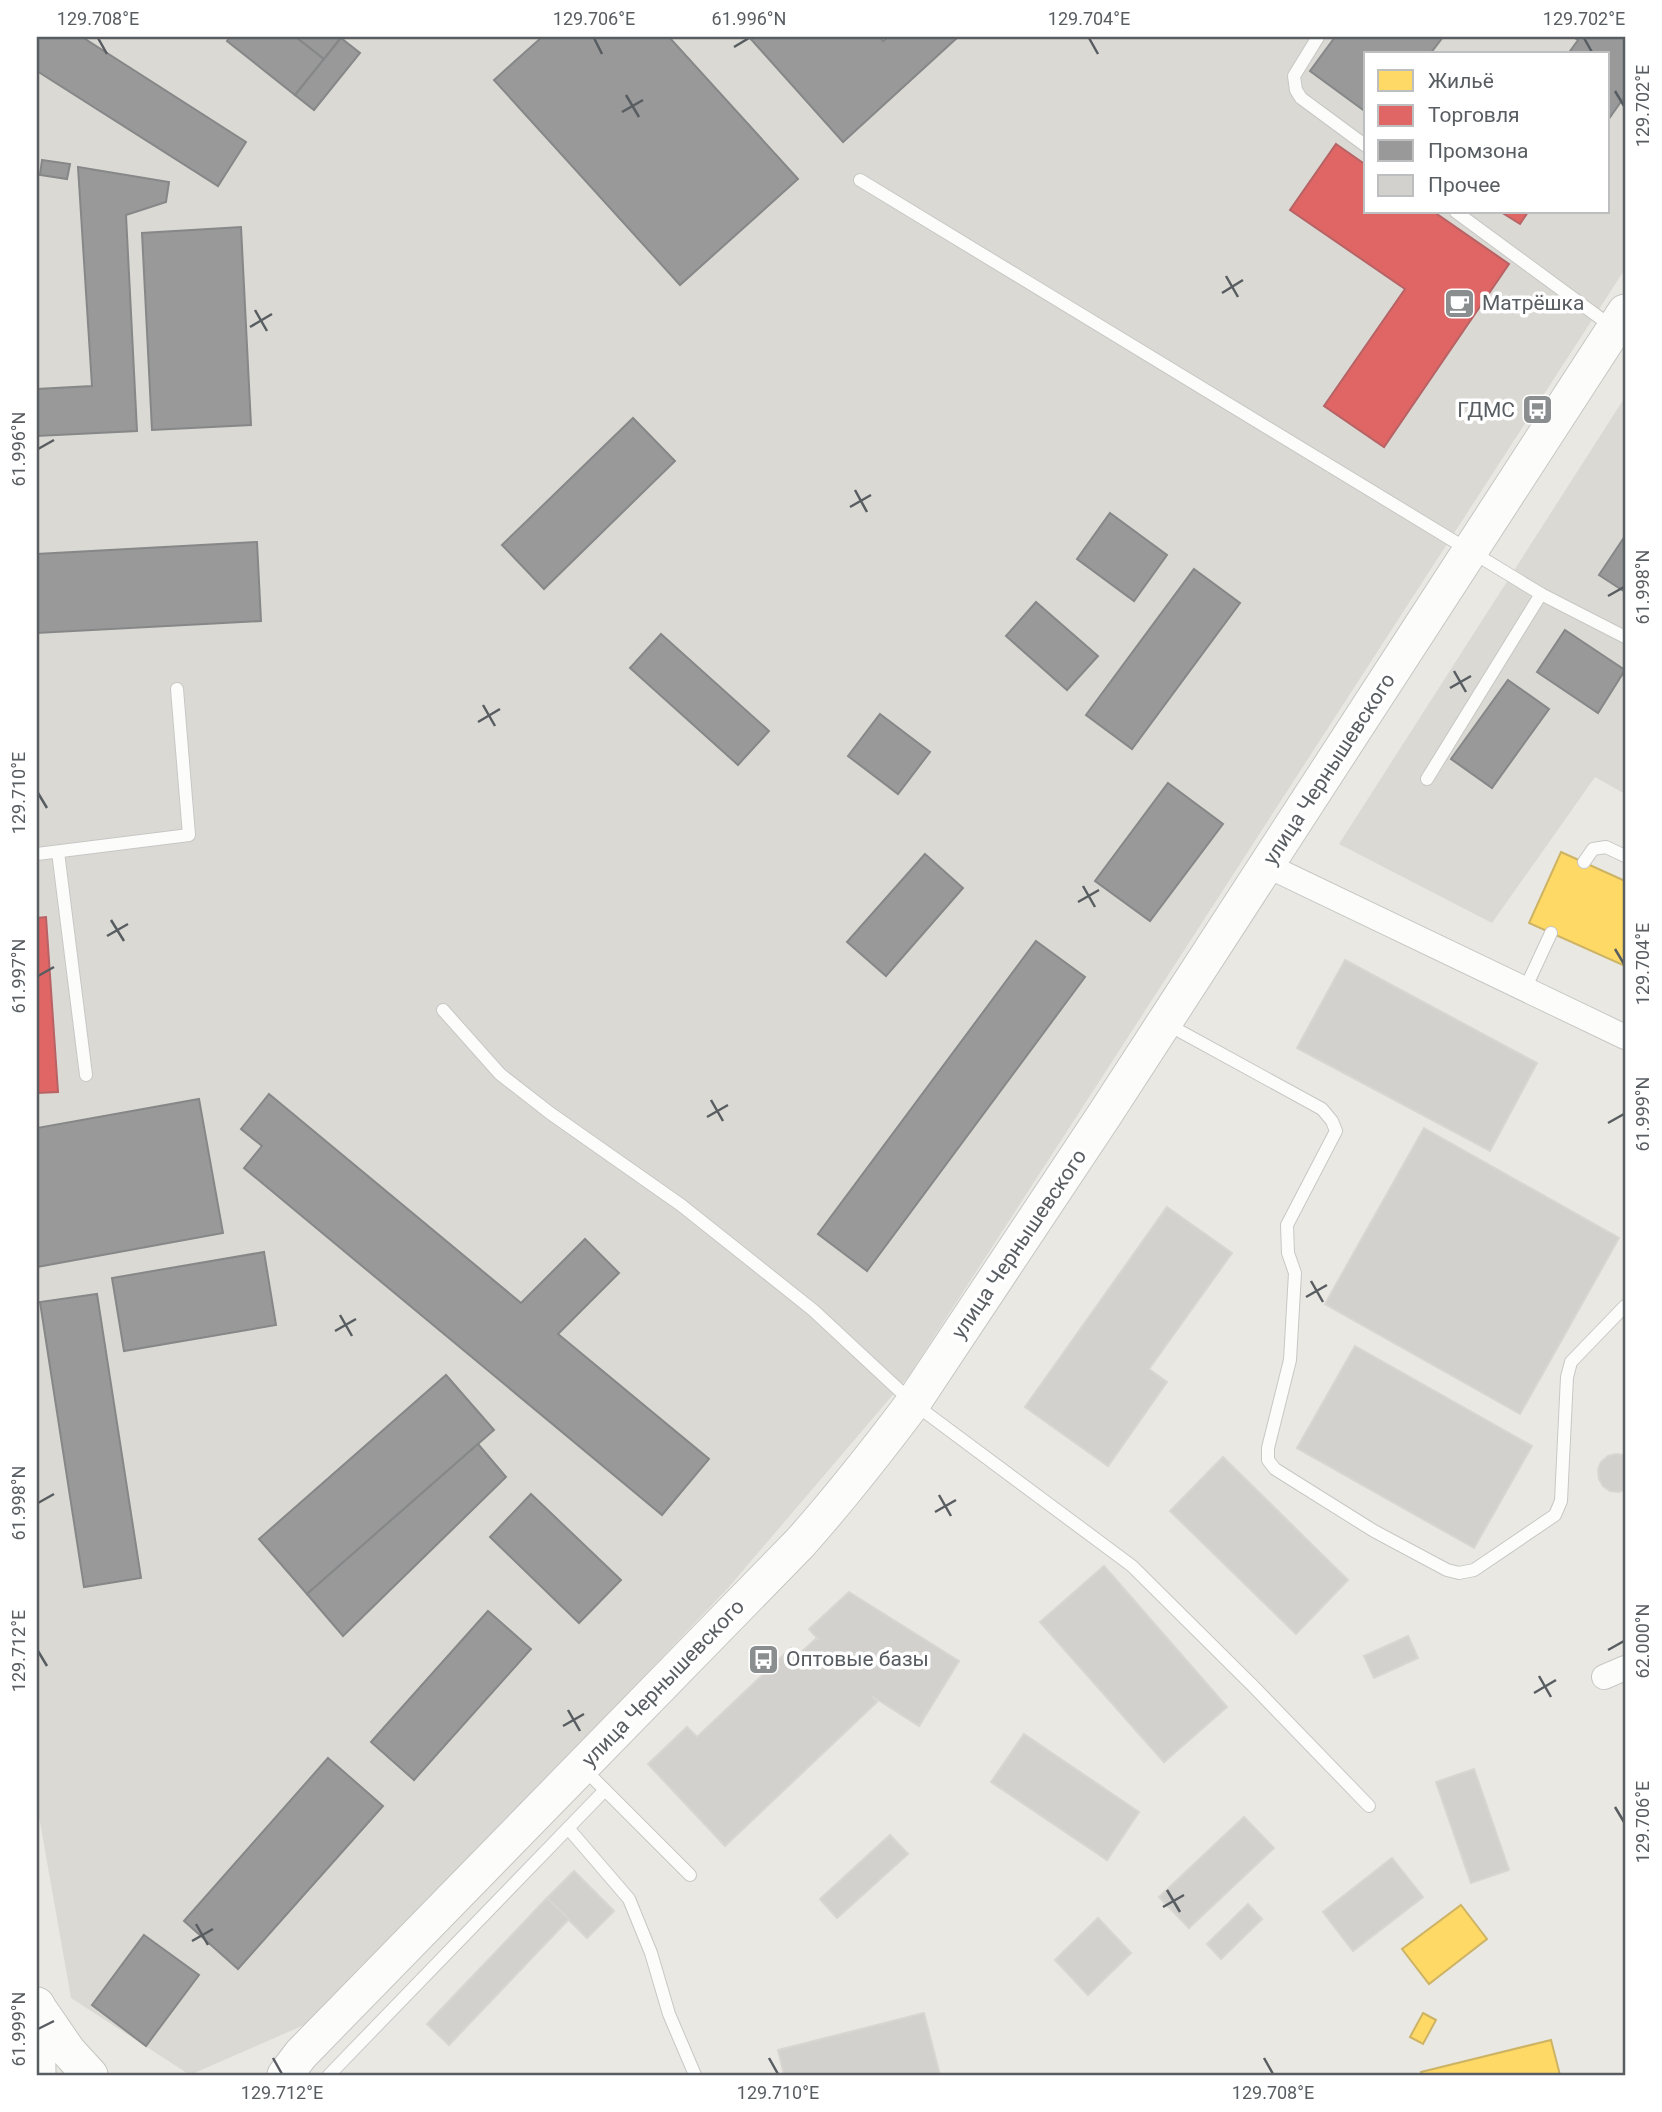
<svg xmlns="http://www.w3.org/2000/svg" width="1662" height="2112" font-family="Roboto,sans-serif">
  <rect width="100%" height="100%" fill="#eae8e2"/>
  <g fill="#dbd9d3" fill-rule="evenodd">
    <path d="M 37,37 L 1625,37 L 1625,269 L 908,1377 L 728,1588 L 320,2018 L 190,2075 L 71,1998 L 37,1805 ZM 1366,54 L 1608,54 L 1608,212 L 1366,212 Z"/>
    <path d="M 1625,397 L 1625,794 L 1595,777 L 1492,923 L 1339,844 Z"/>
  </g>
  <g fill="#ffd966" stroke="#cdb465" stroke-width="2">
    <path d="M 1561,852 L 1625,881 L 1625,966 L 1529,923 Z"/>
    <path d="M 1461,1905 L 1487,1939 L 1429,1984 L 1402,1949 Z"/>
    <path d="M 1423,2013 L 1436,2020 L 1423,2044 L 1410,2037 Z"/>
    <path d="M 1551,2040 L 1560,2075 L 1422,2075 L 1421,2072 Z"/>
  </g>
  <g fill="#e06666" stroke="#b76365" stroke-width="2">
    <path d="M 1336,144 L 1366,165 L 1366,212 L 1434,212 L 1509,264 L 1384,447 L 1324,406 L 1405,289 L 1290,210 Z"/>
    <path d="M 1501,212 L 1528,212 L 1520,224 Z"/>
    <path d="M 46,917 L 58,1092 L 37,1093 L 37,918 Z"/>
  </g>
  <g fill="#999" stroke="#868788" stroke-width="2">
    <path d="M 38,37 L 82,37 L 246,142 L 218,186 L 37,71 Z"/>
    <path d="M 230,37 L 296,37 L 324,59 L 295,95 L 227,41 Z"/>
    <path d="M 296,37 L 341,37 L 324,59 Z"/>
    <path d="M 542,37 L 669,37 L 798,179 L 680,285 L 494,80 Z"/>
    <path d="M 749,37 L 880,37 L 883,41 L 888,37 L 958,37 L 843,142 Z"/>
    <path d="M 1335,37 L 1443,37 L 1430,54 L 1366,54 L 1366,112 L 1310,71 Z"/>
    <path d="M 1573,37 L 1625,37 L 1625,96 L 1608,120 L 1608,54 L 1568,54 L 1578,40 Z"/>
    <path d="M 341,38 L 360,53 L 314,110 L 295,95 Z"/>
    <path d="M 42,160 L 70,164 L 67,179 L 40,175 Z"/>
    <path d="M 78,167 L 169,182 L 166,202 L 126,215 L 137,431 L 37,436 L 37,389 L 92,386 Z"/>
    <path d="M 241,227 L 251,425 L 152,430 L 142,233 Z"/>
    <path d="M 633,418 L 675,461 L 544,589 L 502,545 Z"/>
    <path d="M 1110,513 L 1167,555 L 1134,601 L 1077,559 Z"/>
    <path d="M 1625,536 L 1625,592 L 1599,575 Z"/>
    <path d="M 257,542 L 261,621 L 37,633 L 37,554 Z"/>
    <path d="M 1194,569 L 1240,603 L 1132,749 L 1086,715 Z"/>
    <path d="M 1036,602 L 1098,656 L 1067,690 L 1006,636 Z"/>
    <path d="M 1565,630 L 1625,670 L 1598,713 L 1537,672 Z"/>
    <path d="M 661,634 L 769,731 L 738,765 L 630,668 Z"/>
    <path d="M 1508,680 L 1549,709 L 1492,788 L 1451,759 Z"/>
    <path d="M 880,714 L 930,752 L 898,794 L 848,756 Z"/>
    <path d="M 1168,783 L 1223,824 L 1150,921 L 1095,881 Z"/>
    <path d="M 925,854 L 963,888 L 886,976 L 847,942 Z"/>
    <path d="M 1036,941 L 1085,977 L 867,1271 L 818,1234 Z"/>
    <path d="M 269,1094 L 521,1303 L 585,1239 L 619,1273 L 558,1334 L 709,1459 L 662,1515 L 244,1168 L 262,1146 L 241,1129 Z"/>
    <path d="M 199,1099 L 223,1233 L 37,1267 L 37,1128 Z"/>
    <path d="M 264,1252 L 276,1325 L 124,1351 L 112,1278 Z"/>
    <path d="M 97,1294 L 141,1578 L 84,1587 L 40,1302 Z"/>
    <path d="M 446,1375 L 494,1430 L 307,1594 L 259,1539 Z"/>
    <path d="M 478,1444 L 506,1477 L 343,1636 L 307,1594 Z"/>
    <path d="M 531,1494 L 621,1580 L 579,1623 L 490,1537 Z"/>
    <path d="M 488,1611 L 531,1649 L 414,1780 L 371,1742 Z"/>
    <path d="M 328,1758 L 383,1806 L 238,1969 L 184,1921 Z"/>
    <path d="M 144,1935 L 199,1975 L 146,2046 L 92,2005 Z"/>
  </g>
  <g fill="#d2d1cd" stroke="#d9d6d1" stroke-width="2">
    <path d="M 1345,960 L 1537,1063 L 1490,1151 L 1297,1048 Z"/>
    <path d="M 1424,1128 L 1619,1238 L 1520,1414 L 1325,1304 Z"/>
    <path d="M 1167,1207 L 1232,1253 L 1149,1369 L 1167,1382 L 1108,1466 L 1025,1407 Z"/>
    <path d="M 1355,1346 L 1532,1446 L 1474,1548 L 1297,1448 Z"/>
    <path d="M 1616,1454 L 1625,1455 L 1625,1490 L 1619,1492 L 1610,1491 L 1603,1486 L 1599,1479 L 1598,1470 L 1601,1462 L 1608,1456 Z"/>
    <path d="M 1223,1457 L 1348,1580 L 1296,1634 L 1170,1511 Z"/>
    <path d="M 1104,1566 L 1227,1707 L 1164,1762 L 1040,1622 Z"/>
    <path d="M 849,1592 L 959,1661 L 919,1726 L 872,1696 L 877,1702 L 725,1846 L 648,1764 L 687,1727 L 697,1737 L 791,1648 L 798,1655 L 817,1638 L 819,1640 L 809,1629 Z"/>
    <path d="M 1408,1636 L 1418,1658 L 1374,1678 L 1364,1656 Z"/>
    <path d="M 1024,1734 L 1139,1812 L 1107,1860 L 991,1782 Z"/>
    <path d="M 1474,1769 L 1509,1870 L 1471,1883 L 1436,1782 Z"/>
    <path d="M 1244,1817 L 1274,1848 L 1189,1928 L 1159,1897 Z"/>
    <path d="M 890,1835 L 908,1854 L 837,1918 L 820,1899 Z"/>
    <path d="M 1392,1858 L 1423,1897 L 1353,1951 L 1323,1912 Z"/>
    <path d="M 574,1871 L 614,1911 L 587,1938 L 547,1898 Z"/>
    <path d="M 547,1898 L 569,1919 L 449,2045 L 427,2024 Z"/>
    <path d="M 1248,1904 L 1262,1919 L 1221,1959 L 1207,1944 Z"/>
    <path d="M 1098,1918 L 1131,1953 L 1088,1995 L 1055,1960 Z"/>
    <path d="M 924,2013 L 940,2075 L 784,2075 L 778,2050 Z"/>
  </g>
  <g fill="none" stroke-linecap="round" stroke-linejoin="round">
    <defs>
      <g id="service">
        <path d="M 1318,37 L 1294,76 L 1296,90 L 1301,98 L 1366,146"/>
        <path d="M 860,180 L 1541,594 L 1625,637"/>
        <path d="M 1456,212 L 1611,326"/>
        <path d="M 1427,779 L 1541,594"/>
        <path d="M 58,852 L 86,1075"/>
        <path d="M 37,854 L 189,835 L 177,689"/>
        <path d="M 1584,862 L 1593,849 L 1606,847 L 1625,856"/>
        <path d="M 1525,989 L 1551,933"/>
        <path d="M 443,1010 L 500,1074 L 550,1113 L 681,1205 L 813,1310 L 913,1403 L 1132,1566 L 1254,1687 L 1369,1806"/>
        <path d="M 1165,1023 L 1322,1109 L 1332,1121 L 1336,1131 L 1287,1225 L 1288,1253 L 1295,1273 L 1290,1360 L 1268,1448 L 1268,1460 L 1275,1469 L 1374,1531 L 1447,1570 L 1459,1573 L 1474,1570 L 1555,1515 L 1561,1501 L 1567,1377 L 1571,1362 L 1625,1306"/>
        <path d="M 584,1769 L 690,1875"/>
        <path d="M 568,1828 L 629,1899 L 651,1953 L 669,2014 L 695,2075"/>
        <path d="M 329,2075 L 605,1790"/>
      </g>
      <g id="minor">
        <path d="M 1266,865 L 1625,1037"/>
        <path d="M 1604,1677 L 1625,1668"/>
      </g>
      <g id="secondary">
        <path d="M 37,2005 L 38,2075"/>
        <path d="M 37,2006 L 68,2051 L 90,2075"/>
        <path d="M 285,2075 L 301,2054 L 800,1543 C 840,1498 877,1451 913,1403 L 1105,1114 L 1625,312"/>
      </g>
    </defs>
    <use href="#service" stroke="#c7c7c6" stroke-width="14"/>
    <use href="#minor" stroke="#c7c7c6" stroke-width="26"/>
    <use href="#secondary" stroke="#c5c6c4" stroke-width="37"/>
    <use href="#service" stroke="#fcfcfb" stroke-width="12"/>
    <use href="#minor" stroke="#fcfcfb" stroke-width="24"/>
    <use href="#secondary" stroke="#fcfcfb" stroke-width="35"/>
  </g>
  <path fill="none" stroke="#585d62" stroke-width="2.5" d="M 98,38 L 107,54M 594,38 L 602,54M 1089,38 L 1098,54M 1584,38 L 1593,54M 734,47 L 749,38M 1615,91 L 1624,106M 626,95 L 639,117M 622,112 L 643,100M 1226,276 L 1238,297M 1222,293 L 1243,280M 255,310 L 267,331M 250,327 L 272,314M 38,449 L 54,440M 855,490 L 867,512M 850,507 L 871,495M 1608,596 L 1624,587M 1454,671 L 1466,692M 1450,688 L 1471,676M 483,705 L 495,726M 478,722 L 500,709M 38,793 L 47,808M 1083,886 L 1095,907M 1078,902 L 1099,890M 111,920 L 124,941M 107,936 L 128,924M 1615,949 L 1624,964M 38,976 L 54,967M 711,1100 L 723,1121M 707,1117 L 728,1105M 1608,1123 L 1624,1114M 1311,1281 L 1323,1302M 1306,1297 L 1327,1285M 340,1315 L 352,1336M 335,1331 L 356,1319M 939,1495 L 951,1516M 38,1503 L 54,1494M 935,1512 L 956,1500M 1608,1650 L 1624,1641M 38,1651 L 47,1666M 1539,1676 L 1551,1697M 1534,1693 L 1556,1680M 568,1710 L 580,1731M 563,1726 L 584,1714M 1615,1807 L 1624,1822M 1167,1890 L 1180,1912M 1163,1907 L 1184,1895M 196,1924 L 208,1945M 192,1941 L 213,1929M 38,2029 L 54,2021M 273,2058 L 282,2074M 769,2058 L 778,2074M 1264,2058 L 1273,2074"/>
  <defs>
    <symbol id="cafe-square" viewBox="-11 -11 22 22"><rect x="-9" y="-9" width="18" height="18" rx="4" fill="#8b8e8f" stroke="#fff"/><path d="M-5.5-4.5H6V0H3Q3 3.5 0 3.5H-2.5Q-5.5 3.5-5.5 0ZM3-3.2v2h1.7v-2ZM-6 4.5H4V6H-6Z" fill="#fff"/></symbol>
    <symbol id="bus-square" viewBox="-11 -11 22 22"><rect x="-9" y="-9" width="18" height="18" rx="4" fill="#8b8e8f" stroke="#fff"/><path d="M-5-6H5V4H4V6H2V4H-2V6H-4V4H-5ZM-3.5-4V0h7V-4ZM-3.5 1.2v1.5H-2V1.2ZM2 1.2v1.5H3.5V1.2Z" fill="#fff"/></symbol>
  </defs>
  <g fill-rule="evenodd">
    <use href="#cafe-square" x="1442" y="286" width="35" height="35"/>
    <use href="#bus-square" x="1520" y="392" width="35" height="35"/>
    <use href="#bus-square" x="746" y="1642" width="35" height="35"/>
  </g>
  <g text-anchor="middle" stroke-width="7" stroke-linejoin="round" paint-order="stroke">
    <g font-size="21" fill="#585d62" stroke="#fff" text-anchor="start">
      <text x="1482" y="310">Матрёшка</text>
      <text x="1515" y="417" text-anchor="end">ГДМС</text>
      <text x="786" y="1666">Оптовые базы</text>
    </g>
    <g font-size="21" fill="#585d62" stroke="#fff">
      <text transform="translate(1329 769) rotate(-57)" y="7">улица Чернышевского</text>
      <text transform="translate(1019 1244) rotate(-56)" y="7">улица Чернышевского</text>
      <text transform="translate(663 1683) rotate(-46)" y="7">улица Чернышевского</text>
    </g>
  </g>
  <rect width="1662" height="2112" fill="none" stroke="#ffffff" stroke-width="77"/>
  <rect x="1364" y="52" width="245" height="161" fill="#ffffff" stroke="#bcbec0" stroke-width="2"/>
  <rect x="1378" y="70" width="35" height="21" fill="#ffd966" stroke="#bcbec0" stroke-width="2"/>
  <text x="1428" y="88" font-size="21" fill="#585d62">Жильё</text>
  <rect x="1378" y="105" width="35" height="21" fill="#e06666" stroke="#bcbec0" stroke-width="2"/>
  <text x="1428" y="122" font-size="21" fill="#585d62">Торговля</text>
  <rect x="1378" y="140" width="35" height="21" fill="#999999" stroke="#bcbec0" stroke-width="2"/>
  <text x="1428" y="158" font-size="21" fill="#585d62">Промзона</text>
  <rect x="1378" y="175" width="35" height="21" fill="#d2d1cd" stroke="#bcbec0" stroke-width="2"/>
  <text x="1428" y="192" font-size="21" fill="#585d62">Прочее</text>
  <rect x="38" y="38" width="1586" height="2036" fill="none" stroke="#585d62" stroke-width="2.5"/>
  <g font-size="18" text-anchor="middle" fill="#585d62">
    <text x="98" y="25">129.708°E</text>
    <text x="594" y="25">129.706°E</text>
    <text x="749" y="25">61.996°N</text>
    <text x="1089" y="25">129.704°E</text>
    <text x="1584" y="25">129.702°E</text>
    <text transform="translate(1643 106) rotate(-90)" y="6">129.702°E</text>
    <text transform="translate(19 449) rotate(-90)" y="6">61.996°N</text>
    <text transform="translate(1643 587) rotate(-90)" y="6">61.998°N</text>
    <text transform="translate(19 793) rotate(-90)" y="6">129.710°E</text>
    <text transform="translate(1643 964) rotate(-90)" y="6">129.704°E</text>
    <text transform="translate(19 976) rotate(-90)" y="6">61.997°N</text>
    <text transform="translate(1643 1114) rotate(-90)" y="6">61.999°N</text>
    <text transform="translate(19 1503) rotate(-90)" y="6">61.998°N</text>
    <text transform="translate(1643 1641) rotate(-90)" y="6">62.000°N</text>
    <text transform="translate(19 1651) rotate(-90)" y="6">129.712°E</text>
    <text transform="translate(1643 1822) rotate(-90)" y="6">129.706°E</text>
    <text transform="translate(19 2029) rotate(-90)" y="6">61.999°N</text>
    <text x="282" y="2099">129.712°E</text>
    <text x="778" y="2099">129.710°E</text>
    <text x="1273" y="2099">129.708°E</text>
  </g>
</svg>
